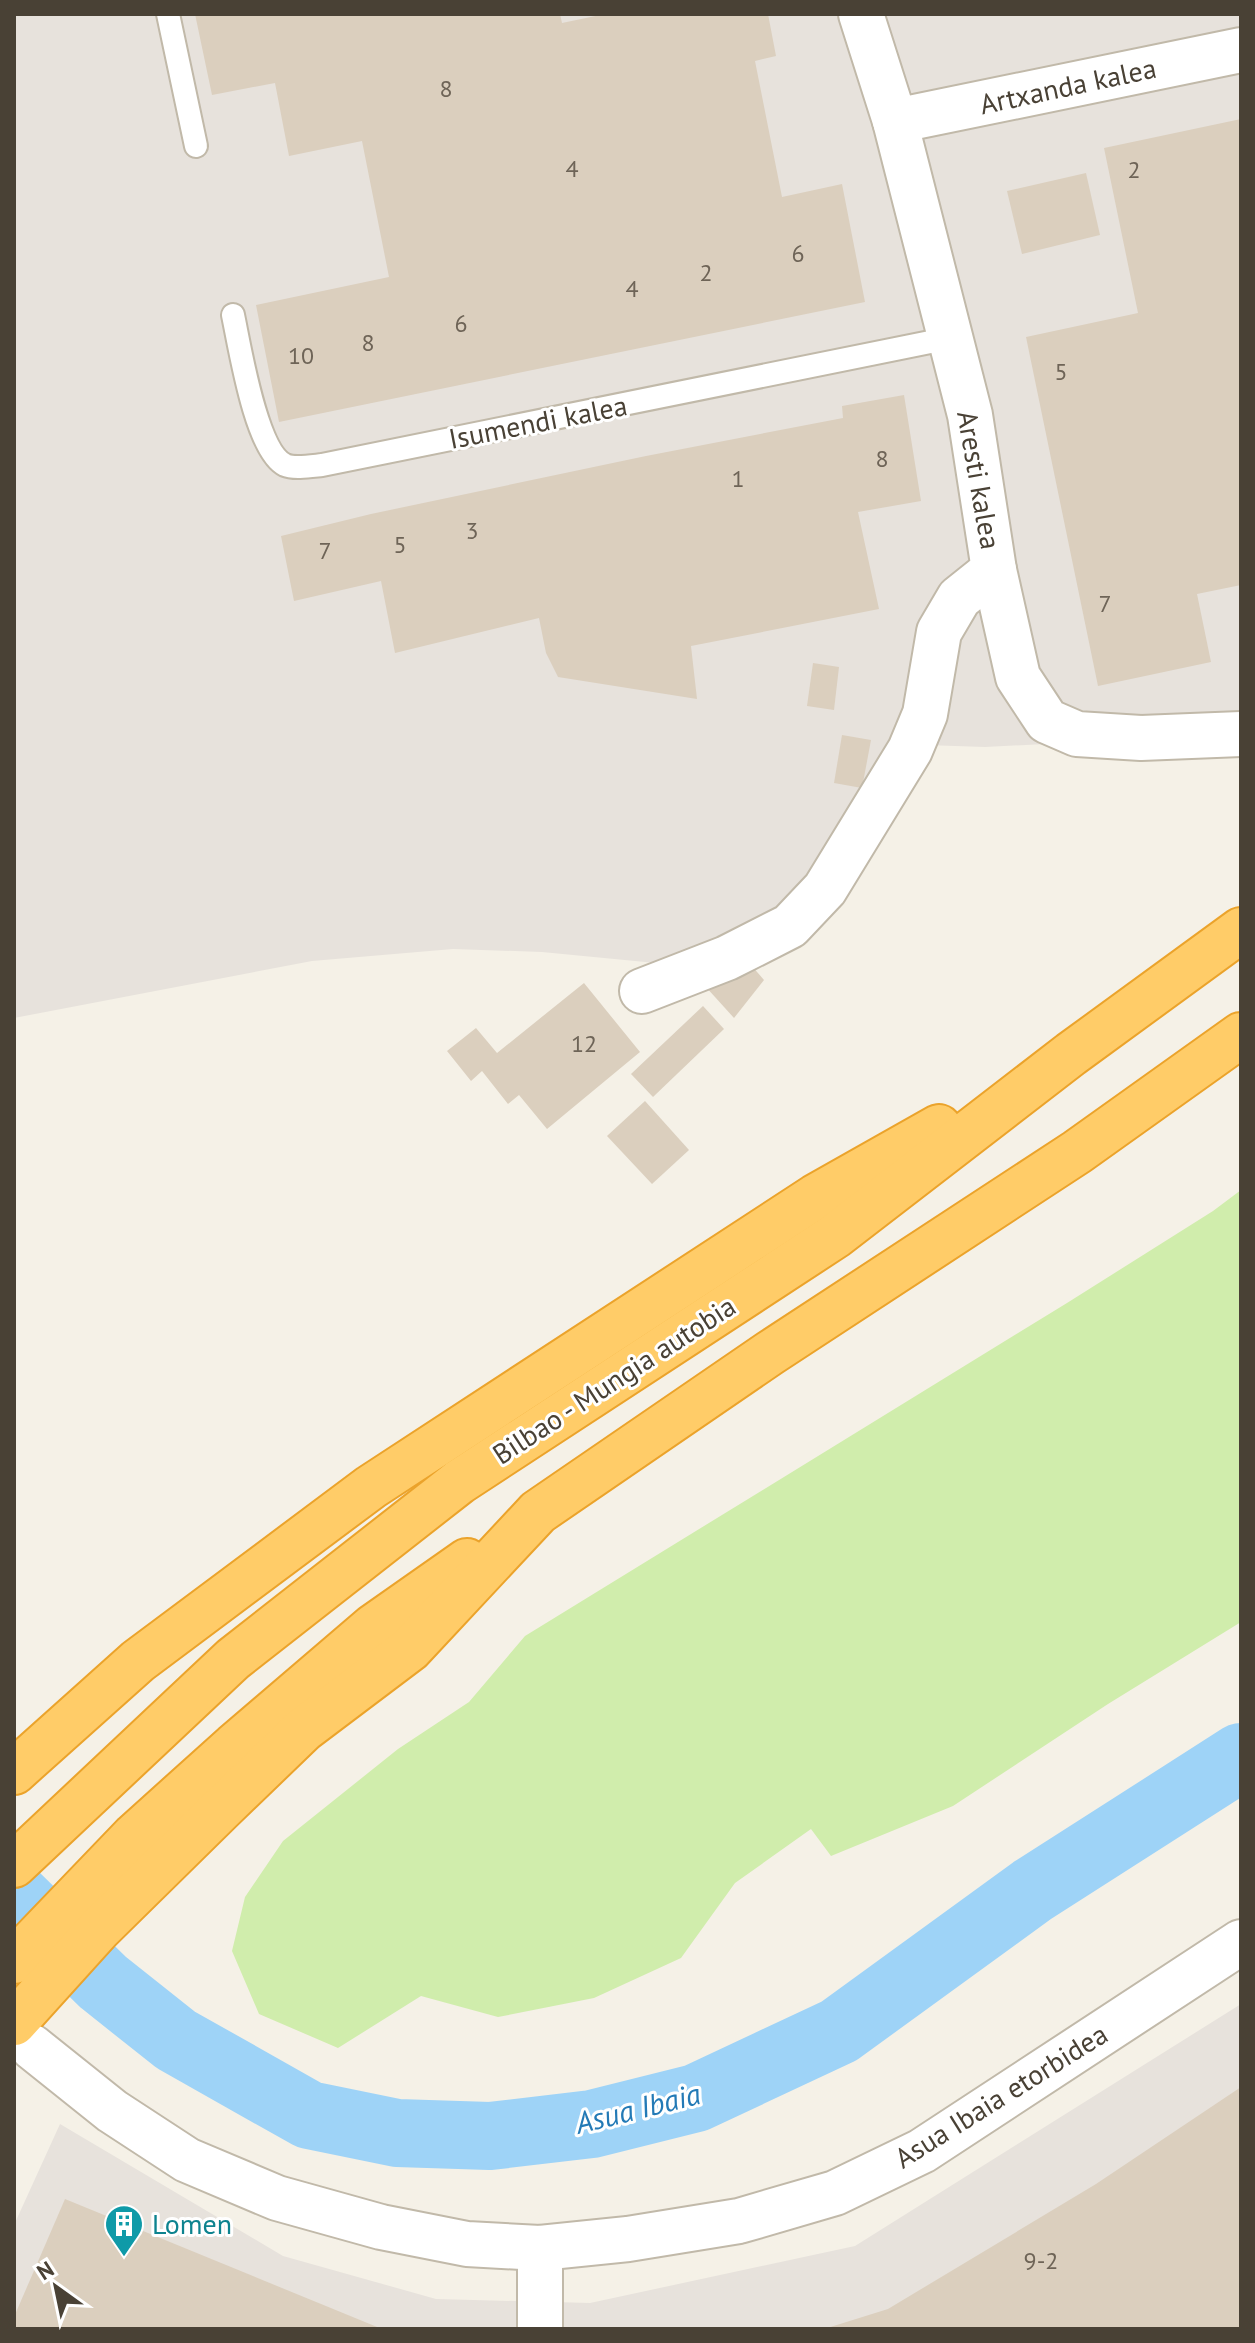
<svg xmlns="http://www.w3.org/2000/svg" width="1255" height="2343" font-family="'PT Sans',sans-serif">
  <rect width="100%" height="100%" fill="#f5f1e7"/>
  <g fill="#e7e2dc">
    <path d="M 14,14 L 1241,14 L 1241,734 L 985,747 L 896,744 L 827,866 L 757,928 L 666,964 L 542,952 L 453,949 L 312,961 L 14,1018 Z"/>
    <path d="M 1241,2004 L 1241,2329 L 14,2329 L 14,2225 L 60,2124 L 283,2256 L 436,2299 L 590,2303 L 855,2246 Z"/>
  </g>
  <path fill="#d0edac" d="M 1241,1190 L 1241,1622 L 1108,1704 L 953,1806 L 831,1856 L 811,1829 L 735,1883 L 681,1958 L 594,1998 L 498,2017 L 421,1996 L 338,2048 L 259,2014 L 232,1951 L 245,1897 L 283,1841 L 398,1749 L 469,1702 L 525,1636 L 1067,1303 L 1213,1211 Z"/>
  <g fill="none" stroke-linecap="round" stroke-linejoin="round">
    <path stroke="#9ed3f7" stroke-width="68" d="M 14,1895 L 103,1982 L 176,2040 L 309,2115 L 397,2133 L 490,2136 L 592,2124 L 696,2098 L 839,2031 L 1033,1890 L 1241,1757"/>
  </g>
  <g fill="#dbcfbe">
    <path d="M 195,14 L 560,14 L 562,23 L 605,14 L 768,14 L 776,56 L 755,61 L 782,197 L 842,184 L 865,302 L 279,422 L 256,305 L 389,277 L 362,141 L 289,156 L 275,83 L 212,95 Z"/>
    <path d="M 1241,119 L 1241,585 L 1197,594 L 1211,662 L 1098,686 L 1026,337 L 1138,313 L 1104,148 Z"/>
    <path d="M 1086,173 L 1100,235 L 1022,254 L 1007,191 Z"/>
    <path d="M 904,395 L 921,501 L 858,512 L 879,609 L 691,646 L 697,699 L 558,677 L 546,653 L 539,618 L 395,653 L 381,581 L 294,601 L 281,536 L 371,514 L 646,456 L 843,418 L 842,406 Z"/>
    <path d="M 813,663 L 839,667 L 834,710 L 807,706 Z"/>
    <path d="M 842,735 L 871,740 L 862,788 L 834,783 Z"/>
    <path d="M 751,965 L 764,980 L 734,1018 L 705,986 Z"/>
    <path d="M 584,983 L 640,1052 L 547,1129 L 519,1095 L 508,1104 L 482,1071 L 471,1081 L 447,1051 L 476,1028 L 497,1053 Z"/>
    <path d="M 703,1006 L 724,1029 L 653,1097 L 631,1074 Z"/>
    <path d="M 645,1101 L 689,1150 L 652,1184 L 607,1136 Z"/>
    <path d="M 1241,2087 L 1241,2329 L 824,2329 L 888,2309 L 1096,2184 Z"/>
    <path d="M 65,2199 L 382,2329 L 14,2329 L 14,2317 Z"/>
  </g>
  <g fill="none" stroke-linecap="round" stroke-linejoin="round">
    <defs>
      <g id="service">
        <path d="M 168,14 L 196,146"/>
        <path d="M 233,315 C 240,348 256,451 285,465 C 294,469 312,466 322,465 L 950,338"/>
      </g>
      <g id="minor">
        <path d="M 895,121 L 1241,50"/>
        <path d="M 994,570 L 1018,677 L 1047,721 L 1077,734 L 1141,738 L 1241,734"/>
        <path d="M 642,991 L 727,958 L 790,926 L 825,889 L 910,750 L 925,714 L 939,632 L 959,598 L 994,570 L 970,415 L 895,121 L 861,14"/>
        <path d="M 32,2047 L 112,2111 L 187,2160 L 277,2198 L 381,2227 L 467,2244 L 540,2248 L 628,2239 L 739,2221 L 835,2193 L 922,2151 L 1241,1942"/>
        <path d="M 540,2248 L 540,2329"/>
      </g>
      <g id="motorway">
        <path d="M 14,1772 L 138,1661 L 371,1487 L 815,1197 L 939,1127"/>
        <path d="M 14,1865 L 233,1659 L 459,1482 L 835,1236 L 1071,1054 L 1241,930"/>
        <path d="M 14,1961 L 134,1836 L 234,1746 L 373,1627 L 467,1561"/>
        <path d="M 14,2023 L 99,1929 L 221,1809 L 304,1729 L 410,1649 L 538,1512 L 770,1353 L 1077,1152 L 1241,1035"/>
      </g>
    </defs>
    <use href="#service" stroke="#c1b9a9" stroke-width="26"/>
    <use href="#minor" stroke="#c1b9a9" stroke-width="48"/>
    <use href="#motorway" stroke="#eba32b" stroke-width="48"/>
    <use href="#service" stroke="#fff" stroke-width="22"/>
    <use href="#minor" stroke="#fff" stroke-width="44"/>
    <use href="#motorway" stroke="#ffcc68" stroke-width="44"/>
  </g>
  <defs>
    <symbol id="building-pin" viewBox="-11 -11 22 30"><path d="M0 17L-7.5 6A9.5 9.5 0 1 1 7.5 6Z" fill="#0f9aa8" stroke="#fff"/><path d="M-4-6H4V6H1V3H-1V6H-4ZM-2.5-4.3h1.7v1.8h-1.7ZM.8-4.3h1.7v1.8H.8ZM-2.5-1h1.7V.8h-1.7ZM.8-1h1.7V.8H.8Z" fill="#fff"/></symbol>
  </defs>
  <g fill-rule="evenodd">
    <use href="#building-pin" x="102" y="2202" width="44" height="60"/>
  </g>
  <g text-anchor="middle" stroke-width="6" stroke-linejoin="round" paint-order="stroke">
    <g font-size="24" fill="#6e6457">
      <text x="446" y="97">8</text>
      <text x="572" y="177">4</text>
      <text x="1134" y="178">2</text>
      <text x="798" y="262">6</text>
      <text x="706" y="281">2</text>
      <text x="632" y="297">4</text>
      <text x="461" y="332">6</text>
      <text x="368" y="351">8</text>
      <text x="301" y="364">10</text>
      <text x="1061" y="380">5</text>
      <text x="882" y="467">8</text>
      <text x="738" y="487">1</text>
      <text x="472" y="539">3</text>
      <text x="400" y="553">5</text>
      <text x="325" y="559">7</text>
      <text x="1105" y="612">7</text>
      <text x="584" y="1052">12</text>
      <text x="1041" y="2269">9-2</text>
    </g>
    <g font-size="28" fill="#494135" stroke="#fff">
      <text transform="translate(1068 86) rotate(-12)" y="10">Artxanda kalea</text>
      <text transform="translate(538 422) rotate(-11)" y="10">Isumendi kalea</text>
      <text transform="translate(979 480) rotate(80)" y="10">Aresti kalea</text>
      <text transform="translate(614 1380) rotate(-33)" y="10">Bilbao - Mungia autobia</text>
      <text transform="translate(1001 2096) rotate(-32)" y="10">Asua Ibaia etorbidea</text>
    </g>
    <g font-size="28" fill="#0d838f" stroke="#fff" text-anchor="start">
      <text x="152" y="2234">Lomen</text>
    </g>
    <g font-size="30" font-style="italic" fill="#237ab6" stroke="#fff">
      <text transform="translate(638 2109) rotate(-14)" y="10">Asua Ibaia</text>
    </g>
  </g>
  <rect width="1255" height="2343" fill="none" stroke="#494135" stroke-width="32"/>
  <g transform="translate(56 2287) rotate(327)" stroke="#ffffff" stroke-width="6" paint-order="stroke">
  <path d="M0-6L14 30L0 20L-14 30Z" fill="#494135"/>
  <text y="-12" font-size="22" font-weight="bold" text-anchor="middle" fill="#494135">N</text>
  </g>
</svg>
